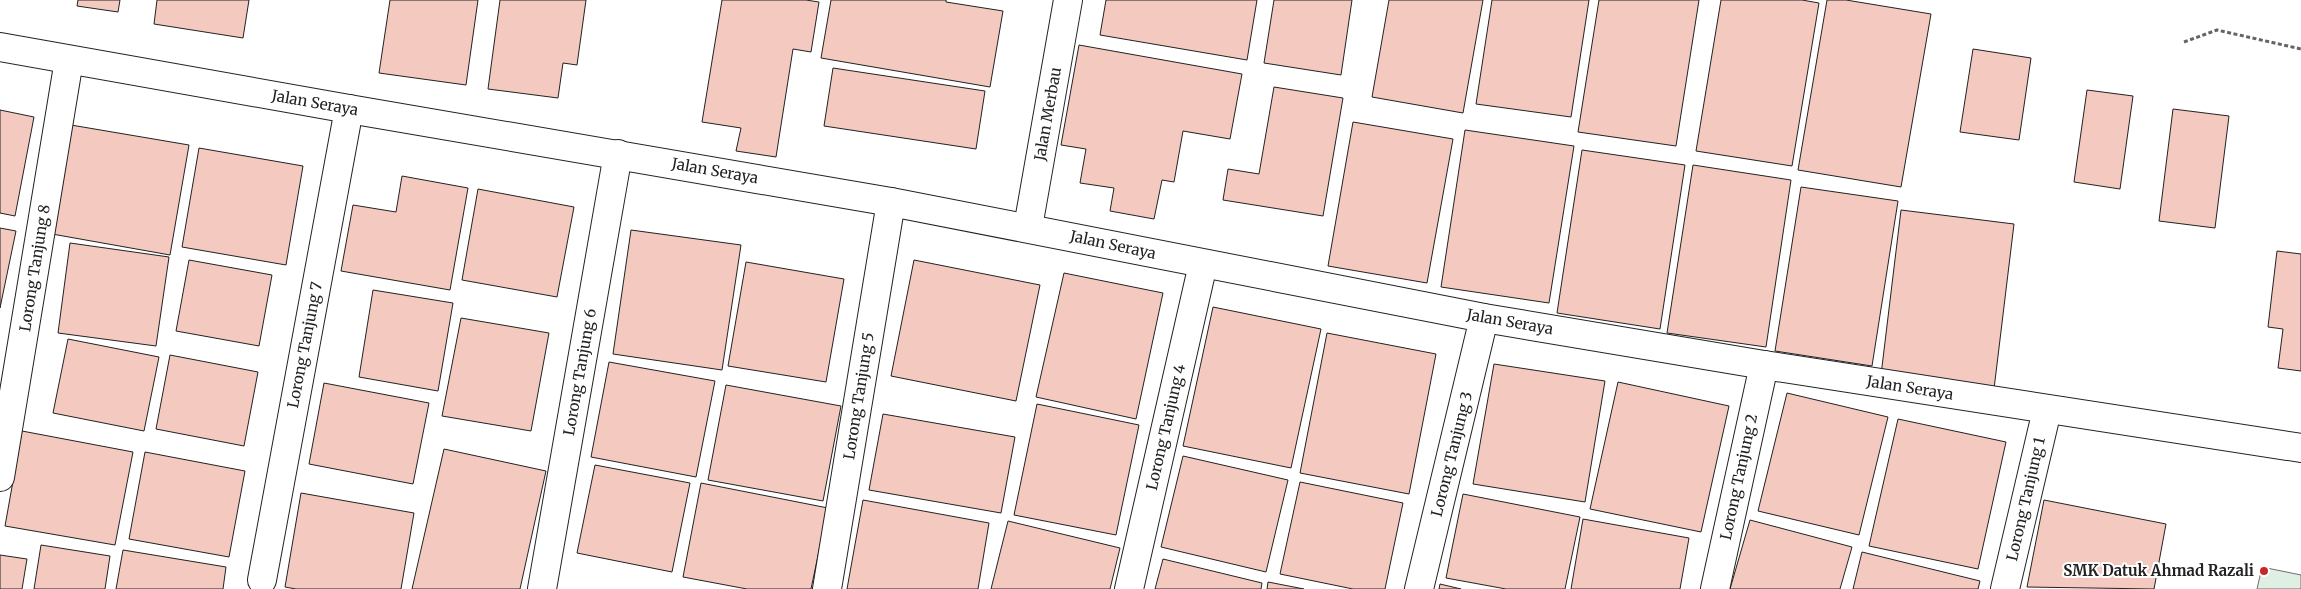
<svg xmlns="http://www.w3.org/2000/svg" width="2301" height="589" font-family="Merriweather,serif">
  <rect width="100%" height="100%" fill="#fff"/>
  <path fill="#e0efe3" stroke="#6f6f6f" d="M 2262,567 L 2301,575 L 2301,589 L 2257,589 Z"/>
  <g fill="#f3c9c0" stroke="#222">
    <path d="M 78,0 L 120,0 L 118,12 L 77,6 Z"/>
    <path d="M 157,0 L 249,0 L 243,38 L 154,24 Z"/>
    <path d="M 390,0 L 478,0 L 466,85 L 379,73 Z"/>
    <path d="M 500,0 L 586,0 L 577,65 L 563,63 L 558,98 L 488,89 Z"/>
    <path d="M 722,0 L 806,0 L 819,2 L 811,52 L 793,49 L 776,157 L 736,151 L 741,128 L 702,122 Z"/>
    <path d="M 831,0 L 946,0 L 946,2 L 1003,11 L 990,87 L 821,58 Z"/>
    <path d="M 1106,0 L 1257,0 L 1247,60 L 1100,35 Z"/>
    <path d="M 1274,0 L 1352,0 L 1341,75 L 1264,63 Z"/>
    <path d="M 1389,0 L 1483,0 L 1463,113 L 1372,97 Z"/>
    <path d="M 1492,0 L 1589,0 L 1571,117 L 1476,104 Z"/>
    <path d="M 1599,0 L 1699,0 L 1676,146 L 1578,132 Z"/>
    <path d="M 1721,0 L 1802,0 L 1819,3 L 1792,166 L 1696,151 Z"/>
    <path d="M 1827,0 L 1846,0 L 1931,14 L 1901,187 L 1798,170 Z"/>
    <path d="M 1079,45 L 1242,74 L 1230,139 L 1183,131 L 1174,182 L 1162,180 L 1154,219 L 1110,211 L 1114,188 L 1080,183 L 1086,149 L 1061,145 Z"/>
    <path d="M 1973,49 L 2031,58 L 2019,140 L 1960,132 Z"/>
    <path d="M 833,68 L 985,91 L 976,149 L 824,126 Z"/>
    <path d="M 1274,87 L 1343,98 L 1323,216 L 1223,200 L 1228,169 L 1259,174 Z"/>
    <path d="M 2087,90 L 2133,96 L 2120,189 L 2074,182 Z"/>
    <path d="M 2173,109 L 2229,116 L 2215,228 L 2159,221 Z"/>
    <path d="M 0,110 L 34,117 L 15,216 L 0,213 Z"/>
    <path d="M 1353,122 L 1453,139 L 1427,283 L 1328,266 Z"/>
    <path d="M 71,125 L 189,145 L 170,255 L 52,234 Z"/>
    <path d="M 1465,130 L 1574,146 L 1549,303 L 1441,287 Z"/>
    <path d="M 199,148 L 303,166 L 286,265 L 182,247 Z"/>
    <path d="M 1582,150 L 1685,165 L 1660,329 L 1557,313 Z"/>
    <path d="M 1693,165 L 1791,180 L 1766,347 L 1667,333 Z"/>
    <path d="M 402,176 L 468,188 L 450,290 L 341,271 L 353,205 L 396,212 Z"/>
    <path d="M 1801,187 L 1898,201 L 1872,366 L 1775,351 Z"/>
    <path d="M 478,189 L 574,207 L 557,297 L 462,280 Z"/>
    <path d="M 1901,210 L 2014,224 L 1994,389 L 1881,375 Z"/>
    <path d="M 0,228 L 16,231 L 0,308 Z"/>
    <path d="M 631,230 L 741,245 L 722,370 L 613,354 Z"/>
    <path d="M 70,243 L 169,257 L 156,346 L 58,333 Z"/>
    <path d="M 2277,251 L 2301,254 L 2301,371 L 2278,368 L 2283,329 L 2268,327 Z"/>
    <path d="M 189,260 L 272,275 L 259,346 L 176,331 Z"/>
    <path d="M 914,260 L 1040,285 L 1016,401 L 891,376 Z"/>
    <path d="M 746,262 L 844,279 L 826,382 L 728,366 Z"/>
    <path d="M 1064,273 L 1163,293 L 1136,419 L 1036,397 Z"/>
    <path d="M 373,290 L 453,303 L 438,391 L 359,377 Z"/>
    <path d="M 1213,307 L 1321,329 L 1291,468 L 1183,446 Z"/>
    <path d="M 461,318 L 549,333 L 531,431 L 442,416 Z"/>
    <path d="M 1327,333 L 1436,354 L 1409,494 L 1300,473 Z"/>
    <path d="M 68,339 L 159,357 L 144,431 L 53,413 Z"/>
    <path d="M 170,355 L 258,372 L 244,446 L 156,429 Z"/>
    <path d="M 609,362 L 715,381 L 696,477 L 591,457 Z"/>
    <path d="M 1494,364 L 1605,381 L 1585,502 L 1473,484 Z"/>
    <path d="M 1618,382 L 1729,406 L 1701,532 L 1590,509 Z"/>
    <path d="M 324,383 L 429,403 L 413,484 L 309,464 Z"/>
    <path d="M 726,385 L 841,406 L 823,501 L 708,480 Z"/>
    <path d="M 1787,393 L 1888,417 L 1859,535 L 1758,511 Z"/>
    <path d="M 1037,404 L 1139,425 L 1116,535 L 1014,515 Z"/>
    <path d="M 883,414 L 1015,437 L 1001,513 L 869,490 Z"/>
    <path d="M 1898,419 L 2006,442 L 1978,569 L 1869,546 Z"/>
    <path d="M 22,431 L 133,452 L 115,545 L 5,526 Z"/>
    <path d="M 444,449 L 546,471 L 520,589 L 412,589 Z"/>
    <path d="M 145,452 L 245,471 L 229,557 L 129,539 Z"/>
    <path d="M 1183,456 L 1288,480 L 1266,572 L 1161,547 Z"/>
    <path d="M 595,465 L 690,483 L 672,572 L 577,553 Z"/>
    <path d="M 1300,482 L 1403,503 L 1385,589 L 1353,589 L 1280,574 Z"/>
    <path d="M 701,483 L 828,508 L 811,589 L 747,589 L 683,577 Z"/>
    <path d="M 301,493 L 414,513 L 401,589 L 296,589 L 285,587 Z"/>
    <path d="M 1463,494 L 1580,517 L 1565,589 L 1506,589 L 1446,578 Z"/>
    <path d="M 863,500 L 989,523 L 978,589 L 847,589 Z"/>
    <path d="M 2044,500 L 2166,524 L 2154,589 L 2027,587 Z"/>
    <path d="M 1583,519 L 1689,538 L 1680,589 L 1571,589 Z"/>
    <path d="M 1750,520 L 1852,547 L 1840,589 L 1730,589 Z"/>
    <path d="M 1008,521 L 1120,548 L 1110,589 L 991,589 Z"/>
    <path d="M 41,545 L 110,556 L 105,589 L 34,589 Z"/>
    <path d="M 123,550 L 226,567 L 223,589 L 116,589 Z"/>
    <path d="M 1862,552 L 1980,581 L 1978,589 L 1853,589 Z"/>
    <path d="M 0,555 L 27,559 L 22,589 L 0,589 Z"/>
    <path d="M 1163,559 L 1262,583 L 1261,589 L 1155,589 Z"/>
    <path d="M 1268,582 L 1304,589 L 1267,589 Z"/>
    <path d="M 1440,584 L 1461,589 L 1439,589 Z"/>
  </g>
  <g fill="none" stroke-linecap="round" stroke-linejoin="round">
    <defs>
      <g id="minor">
        <path d="M 0,47 L 349,109 L 891,202 L 1484,318 L 1764,365 L 2301,448"/>
        <path d="M 1028,227 L 1068,0"/>
        <path d="M 0,477 L 69,60"/>
        <path d="M 262,580 L 349,109"/>
        <path d="M 542,589 L 618,154"/>
        <path d="M 827,589 L 891,202"/>
        <path d="M 1129,589 L 1203,264"/>
        <path d="M 1419,589 L 1484,318"/>
        <path d="M 1715,589 L 1764,365"/>
        <path d="M 2005,589 L 2047,410"/>
      </g>
    </defs>
    <use href="#minor" stroke="#222" stroke-width="30"/>
    <path stroke="#646464" stroke-width="3" stroke-dasharray="4 2.5" stroke-linecap="butt" d="M 2184,42 L 2217,30 L 2301,49"/>
    <use href="#minor" stroke="#fff" stroke-width="28"/>
  </g>
  <circle fill="#c62828" stroke="#fff" stroke-width="2" cx="2264" cy="571" r="5"/>
  <g text-anchor="middle" stroke-width="4" stroke-linejoin="round" paint-order="stroke">
    <g font-size="15" fill="#222" stroke="#fff">
      <text transform="translate(315 103) rotate(10)" y="5">Jalan Seraya</text>
      <text transform="translate(1048 114) rotate(-80)" y="5">Jalan Merbau</text>
      <text transform="translate(715 171) rotate(10)" y="5">Jalan Seraya</text>
      <text transform="translate(1113 245) rotate(12)" y="5">Jalan Seraya</text>
      <text transform="translate(35 268) rotate(-81)" y="5">Lorong Tanjung 8</text>
      <text transform="translate(1510 322) rotate(10)" y="5">Jalan Seraya</text>
      <text transform="translate(305 345) rotate(-79)" y="5">Lorong Tanjung 7</text>
      <text transform="translate(580 372) rotate(-80)" y="5">Lorong Tanjung 6</text>
      <text transform="translate(1910 388) rotate(9)" y="5">Jalan Seraya</text>
      <text transform="translate(859 396) rotate(-81)" y="5">Lorong Tanjung 5</text>
      <text transform="translate(1166 427) rotate(-77)" y="5">Lorong Tanjung 4</text>
      <text transform="translate(1452 454) rotate(-76)" y="5">Lorong Tanjung 3</text>
      <text transform="translate(1739 477) rotate(-78)" y="5">Lorong Tanjung 2</text>
      <text transform="translate(2026 499) rotate(-77)" y="5">Lorong Tanjung 1</text>
    </g>
    <g font-size="15" font-weight="bold" fill="#222" stroke="#fff" text-anchor="end">
      <text x="2254" y="576">SMK Datuk Ahmad Razali</text>
    </g>
  </g>
</svg>
